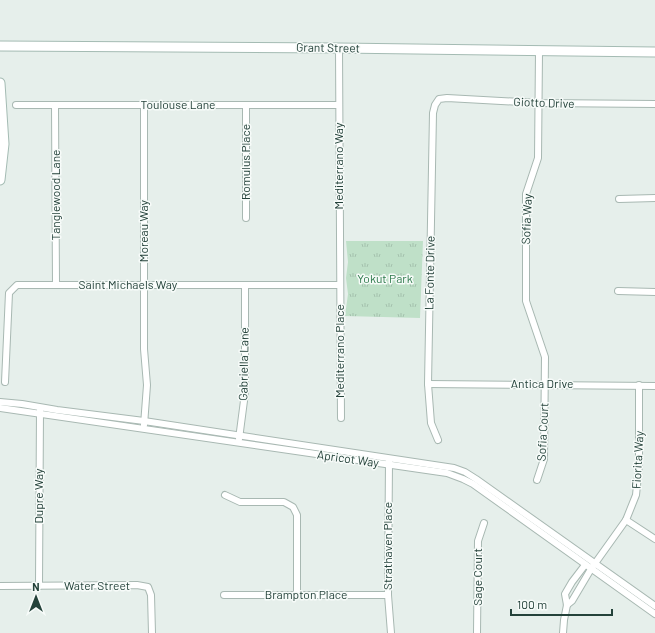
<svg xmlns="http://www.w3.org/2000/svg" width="655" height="633" font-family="Barlow,sans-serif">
  <defs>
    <pattern id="park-tufts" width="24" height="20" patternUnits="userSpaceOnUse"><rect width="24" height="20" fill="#bfe0c8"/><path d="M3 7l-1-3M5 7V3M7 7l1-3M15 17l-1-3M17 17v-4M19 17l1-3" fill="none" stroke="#a4c1ad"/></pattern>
  </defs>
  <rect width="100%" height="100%" fill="#e6efeb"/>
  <path fill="url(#park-tufts)" d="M 346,241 L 423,241 L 420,318 L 345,316 L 348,294 L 346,278 L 348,262 Z"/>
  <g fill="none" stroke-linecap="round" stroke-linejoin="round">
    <defs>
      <g id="street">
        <path d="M 339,48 L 341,418"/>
        <path d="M 16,105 L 339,105"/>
        <path d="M 55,105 L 56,285"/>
        <path d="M 246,105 L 246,218"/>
        <path d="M 619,199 L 655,198"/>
        <path d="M 618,291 L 655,292"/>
        <path d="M 5,382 L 9,293 L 17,285 L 340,285"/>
        <path d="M 428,384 L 655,386"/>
        <path d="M 0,402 L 22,404 L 57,410 L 144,421 L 454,468 L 465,472 L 476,479 L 655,606"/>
        <path d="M 0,408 L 447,473 L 463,479 L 473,484 L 655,614"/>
        <path d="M 144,425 L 147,385 L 144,349 L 144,105"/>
        <path d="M 239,439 L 245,393 L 245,285"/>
        <path d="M 438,440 L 431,423 L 428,384 L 433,113 L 435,105 L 439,99 L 447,98 L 539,103 L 655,104"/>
        <path d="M 389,461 L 388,595 L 391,633"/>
        <path d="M 537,480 L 544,459 L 545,357 L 526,301 L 526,194 L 538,158 L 539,52"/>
        <path d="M 225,495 L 240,502 L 284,502 L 293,507 L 297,515 L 297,595"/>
        <path d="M 626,520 L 655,539"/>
        <path d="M 0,586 L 137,585 L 148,587 L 151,595 L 152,633"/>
        <path d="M 39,586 L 40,410"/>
        <path d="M 224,595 L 388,595"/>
        <path d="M 567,605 L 572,601 L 591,569 L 626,520 L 636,495 L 639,465 L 639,385"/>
        <path d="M 477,633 L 478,541 L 484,523"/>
        <path d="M 563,633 L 564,620 L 567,605 L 565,594 L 572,582 L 585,565"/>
      </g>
      <g id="secondary">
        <path d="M 0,46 L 339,48 L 655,52"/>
        <path d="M 0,83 L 4,144 L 0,180"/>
      </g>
    </defs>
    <use href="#street" stroke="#a8b8b2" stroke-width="8"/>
    <use href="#secondary" stroke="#a4bbb3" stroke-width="11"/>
    <use href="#street" stroke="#fff" stroke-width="6"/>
    <use href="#secondary" stroke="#fff" stroke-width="9"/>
  </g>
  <g text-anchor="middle" stroke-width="3" stroke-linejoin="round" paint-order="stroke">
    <g font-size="12" fill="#24423a" stroke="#f7fbf9">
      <text transform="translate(328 48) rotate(1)" y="4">Grant Street</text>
      <text transform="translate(544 103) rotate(2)" y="4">Giotto Drive</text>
      <text x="178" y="109">Toulouse Lane</text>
      <text transform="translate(246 162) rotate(-90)" y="4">Romulus Place</text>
      <text transform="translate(339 166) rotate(-90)" y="4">Mediterrano Way</text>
      <text transform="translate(56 195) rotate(-90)" y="4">Tanglewood Lane</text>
      <text transform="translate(527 219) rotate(-88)" y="4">Sofia Way</text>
      <text transform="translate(144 231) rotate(-90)" y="4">Moreau Way</text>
      <text transform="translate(430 273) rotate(-89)" y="4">La Fonte Drive</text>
      <text x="128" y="289">Saint Michaels Way</text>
      <text transform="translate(340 351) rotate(-90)" y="4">Mediterrano Place</text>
      <text transform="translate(244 364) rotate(-89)" y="4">Gabriella Lane</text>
      <text x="542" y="388">Antica Drive</text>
      <text transform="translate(543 432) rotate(-87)" y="4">Sofia Court</text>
      <text transform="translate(348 459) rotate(8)" y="4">Apricot Way</text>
      <text transform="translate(638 460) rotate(-87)" y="4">Fiorita Way</text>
      <text transform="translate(39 496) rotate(-90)" y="4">Dupre Way</text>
      <text transform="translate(388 546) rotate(-90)" y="4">Strathaven Place</text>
      <text transform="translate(478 577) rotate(-90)" y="4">Sage Court</text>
      <text x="97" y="590">Water Street</text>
      <text x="306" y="599">Brampton Place</text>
    </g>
    <g font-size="12" fill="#2d7a4b" stroke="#f7fbf9">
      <text x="385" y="283">Yokut Park</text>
    </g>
  </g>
  <g transform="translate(36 597)" stroke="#f7fbf9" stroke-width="3" paint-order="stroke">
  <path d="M0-3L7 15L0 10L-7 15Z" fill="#24423a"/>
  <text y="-6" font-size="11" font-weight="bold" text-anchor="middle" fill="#24423a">N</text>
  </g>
  <path d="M511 609v6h101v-6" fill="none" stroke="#24423a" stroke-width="2"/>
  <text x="517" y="609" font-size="12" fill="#24423a" stroke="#f7fbf9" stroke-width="3" paint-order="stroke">100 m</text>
</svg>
